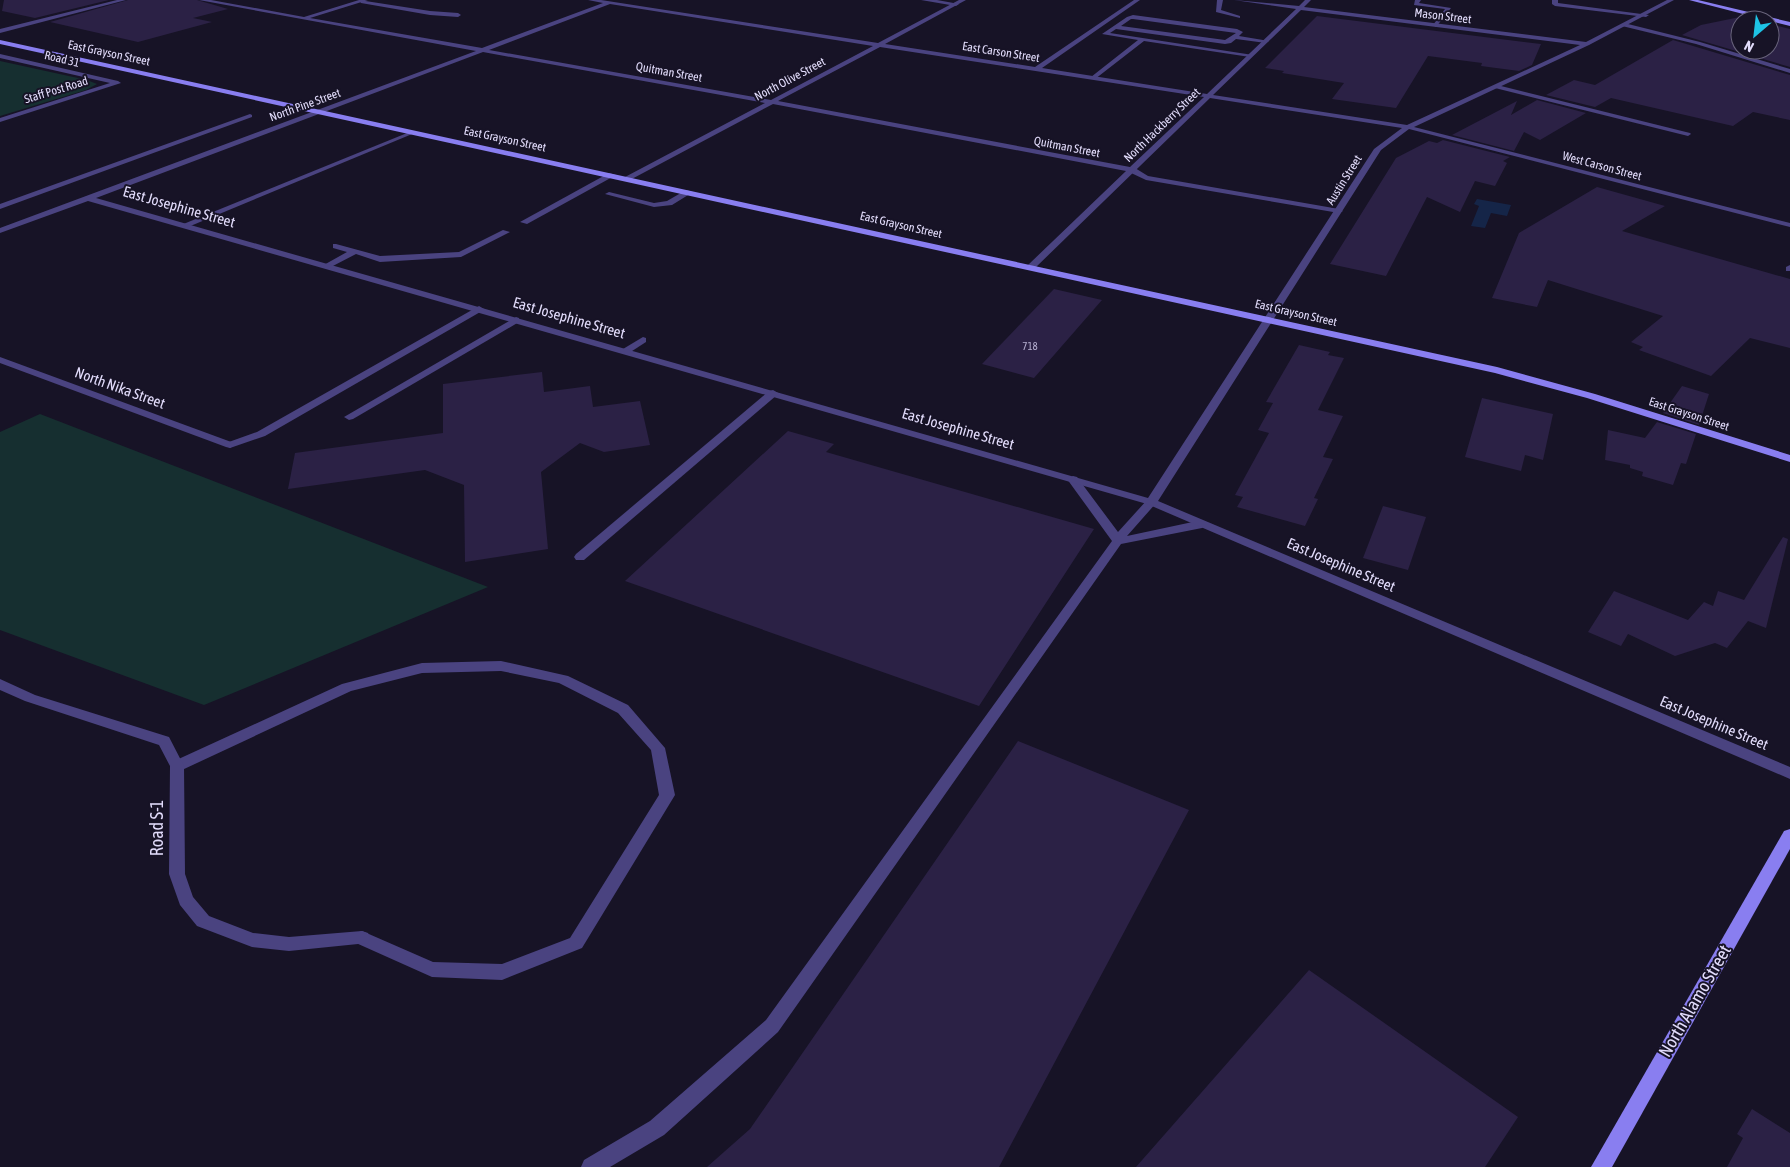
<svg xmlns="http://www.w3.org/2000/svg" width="1790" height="1167" font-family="'Asap Condensed',sans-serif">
  <rect width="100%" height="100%" fill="#171326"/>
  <g fill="#162f30">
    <path d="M 0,61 L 87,80 L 97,84 L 86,90 L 0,116 Z"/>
    <path d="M 40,414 L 488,587 L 204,705 L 0,630 L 0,432 Z"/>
  </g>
  <path fill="#152548" d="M 1477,199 L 1511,205 L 1507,216 L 1491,213 L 1485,228 L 1471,226 L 1479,206 L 1474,204 Z"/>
  <g fill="#2b2145">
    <path d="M 4,0 L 109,0 L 35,18 L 2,11 Z"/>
    <path d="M 128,0 L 197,0 L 228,9 L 193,18 L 212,22 L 138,42 L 50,22 Z"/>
    <path d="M 1317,16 L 1541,44 L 1532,65 L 1519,71 L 1481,66 L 1482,63 L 1428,56 L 1396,108 L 1332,99 L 1344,83 L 1282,73 L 1284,71 L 1265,68 Z"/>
    <path d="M 1740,17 L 1753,20 L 1740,20 L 1740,50 L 1770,50 L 1770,24 L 1790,29 L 1790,67 L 1682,35 L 1701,25 Z"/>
    <path d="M 1673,40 L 1790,75 L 1790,120 L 1753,112 L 1733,126 L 1611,98 L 1595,107 L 1546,95 L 1574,80 L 1595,85 Z"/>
    <path d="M 1537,100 L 1586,113 L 1540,140 L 1524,132 L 1514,151 L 1452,135 L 1517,101 L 1511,115 Z"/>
    <path d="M 1443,140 L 1510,157 L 1503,161 L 1507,163 L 1495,186 L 1475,181 L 1460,212 L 1427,197 L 1386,276 L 1330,264 L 1396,158 L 1429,141 L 1437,143 Z"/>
    <path d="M 1597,187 L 1665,206 L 1622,231 L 1790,279 L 1790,348 L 1750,338 L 1711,376 L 1639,350 L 1643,347 L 1631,342 L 1663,316 L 1548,280 L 1537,307 L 1492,298 L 1519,233 Z"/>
    <path d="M 1054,289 L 1102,300 L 1034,378 L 982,364 Z"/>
    <path d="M 1299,345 L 1330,352 L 1328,355 L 1344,358 L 1318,410 L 1343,416 L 1323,457 L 1333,459 L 1314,498 L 1318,499 L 1305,526 L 1237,507 L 1243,497 L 1235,495 L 1269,433 L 1258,430 L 1273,403 L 1266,402 Z"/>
    <path d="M 542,372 L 544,392 L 590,386 L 593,407 L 640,401 L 650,445 L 604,452 L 580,443 L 541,472 L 548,549 L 465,562 L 464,485 L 425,470 L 288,489 L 295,453 L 443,433 L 443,384 Z"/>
    <path d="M 1682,386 L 1709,394 L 1699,425 L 1663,413 Z"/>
    <path d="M 1482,398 L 1553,414 L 1543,460 L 1525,455 L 1521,471 L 1465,457 Z"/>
    <path d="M 1657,422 L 1696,434 L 1686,464 L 1681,463 L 1673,485 L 1642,476 L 1643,472 L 1630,468 L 1630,465 L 1605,460 L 1608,430 L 1645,438 Z"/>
    <path d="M 788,431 L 834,444 L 826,452 L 1094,529 L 979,706 L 625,581 Z"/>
    <path d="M 1383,506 L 1426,517 L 1408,570 L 1363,558 Z"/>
    <path d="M 1783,537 L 1788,539 L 1766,628 L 1748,621 L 1727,648 L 1715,643 L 1675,656 L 1628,634 L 1621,646 L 1588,632 L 1614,591 L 1688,620 L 1704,602 L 1713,606 L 1718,591 L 1744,600 Z"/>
    <path d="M 1018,741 L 1189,810 L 999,1167 L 707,1167 L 750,1129 Z"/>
    <path d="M 1309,970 L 1518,1117 L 1485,1167 L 1136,1167 Z"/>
    <path d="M 1752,1109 L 1790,1133 L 1790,1167 L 1727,1167 L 1743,1138 L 1737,1134 Z"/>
  </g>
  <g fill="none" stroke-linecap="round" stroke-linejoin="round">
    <g fill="#4a4380" fill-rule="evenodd">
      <path d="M 359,0 L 430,11 L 458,13 L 461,15 L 458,17 L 430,15 L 361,3 Z"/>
      <path d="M 921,0 L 937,0 L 959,4 L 956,6 Z"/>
      <path d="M 1217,0 L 1223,0 L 1221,10 L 1240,16 L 1240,18 L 1216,12 Z"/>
      <path d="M 1415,0 L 1421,0 L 1419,3 L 1451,8 L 1436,27 L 1433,25 L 1445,9 L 1414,5 Z"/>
      <path d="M 1552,0 L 1558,0 L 1558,3 L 1649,15 L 1646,17 L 1555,6 L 1552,4 Z"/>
      <path d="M 1133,15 L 1237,29 L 1243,32 L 1239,36 L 1269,41 L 1266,43 L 1236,39 L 1231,43 L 1225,44 L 1116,29 L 1110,33 L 1253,55 L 1250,57 L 1144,41 L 1095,79 L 1091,79 L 1091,77 L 1138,40 L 1102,34 L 1127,17 ZM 1131,19 L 1133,19 L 1236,33 L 1225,40 L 1121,26 Z"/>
      <path d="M 1624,23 L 1700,42 L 1790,69 L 1790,73 L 1696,44 L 1622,26 Z"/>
      <path d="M 1497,85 L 1690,133 L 1691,134 L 1688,136 L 1495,88 L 1495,86 Z"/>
      <path d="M 412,131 L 417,132 L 188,227 L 181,225 Z"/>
      <path d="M 1129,168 L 1135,168 L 1148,176 L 1339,209 L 1343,211 L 1339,213 L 1146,180 L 1129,172 Z"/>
      <path d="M 609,173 L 616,175 L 527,224 L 520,222 Z"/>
      <path d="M 686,190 L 693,192 L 672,205 L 654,207 L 605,194 L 609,192 L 654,203 L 667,201 Z"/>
      <path d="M 503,230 L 510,232 L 461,257 L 380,262 L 356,254 L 329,268 L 322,266 L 347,252 L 333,248 L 333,244 L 336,244 L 380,256 L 459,252 Z"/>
      <path d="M 479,306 L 484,309 L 482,311 L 265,436 L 230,448 L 225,445 L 226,443 L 257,432 Z"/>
      <path d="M 516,317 L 519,318 L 519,322 L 353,419 L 349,420 L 344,417 Z"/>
      <path d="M 643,337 L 646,338 L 646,342 L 629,353 L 623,353 L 623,349 Z"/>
      <path d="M 773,390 L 778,393 L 777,395 L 584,560 L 576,560 L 574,557 L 576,554 L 769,391 Z"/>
      <path d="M 1073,476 L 1077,477 L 1118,532 L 1147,500 L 1151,499 L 1157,502 L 1127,536 L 1202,520 L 1208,524 L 1202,528 L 1121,544 L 778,1032 L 664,1135 L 610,1167 L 581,1167 L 584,1160 L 650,1121 L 766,1020 L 1112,541 L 1067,479 Z"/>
      <path d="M 501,661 L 568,676 L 628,705 L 665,748 L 675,795 L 582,948 L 502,980 L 432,977 L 356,943 L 354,938 L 356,933 L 362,931 L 433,962 L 502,964 L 570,938 L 659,795 L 651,750 L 618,713 L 559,683 L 501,671 L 422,673 L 351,691 L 182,770 L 177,771 L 172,770 L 170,766 L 172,762 L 342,684 L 422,663 Z"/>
    </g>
    <g fill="#4a4380" fill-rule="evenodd">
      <path d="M 117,0 L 126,0 L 0,33 L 0,29 Z"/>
      <path d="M 199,0 L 211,0 L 304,17 L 359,0 L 368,0 L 310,18 L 482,48 L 603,3 L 588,0 L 601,0 L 878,43 L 959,0 L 966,0 L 885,44 L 1035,67 L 1134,0 L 1140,0 L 1042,68 L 1207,94 L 1296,9 L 1234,0 L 1299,6 L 1305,0 L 1311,0 L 1304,7 L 1586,42 L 1667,0 L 1674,0 L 1589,45 L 1414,127 L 1790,223 L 1790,227 L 1409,129 L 1381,150 L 1158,501 L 1790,767 L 1790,779 L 1147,504 L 88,201 L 0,233 L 0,228 L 476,51 ZM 610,4 L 873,46 L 771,100 L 489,50 ZM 1301,10 L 1580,45 L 1407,125 L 1213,95 ZM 880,47 L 1204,97 L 1130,167 L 778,101 ZM 483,52 L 765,103 L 625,177 L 625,181 L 628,181 L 773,104 L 1126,171 L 1028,265 L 1028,269 L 1034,269 L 1210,98 L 1402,128 L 1374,149 L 1148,498 L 96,198 Z"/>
      <path d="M 0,54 L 118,81 L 121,83 L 0,122 L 0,118 L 110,83 L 0,58 Z"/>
      <path d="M 250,114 L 252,115 L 252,117 L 0,209 L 0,204 Z"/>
      <path d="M 1790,265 L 1790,271 L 1786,271 L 1786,267 Z"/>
      <path d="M 0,357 L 234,443 L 235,445 L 230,448 L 226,447 L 0,363 Z"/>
      <path d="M 0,679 L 35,695 L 169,737 L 184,766 L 185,874 L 193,897 L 209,916 L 253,933 L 289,937 L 362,931 L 368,933 L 370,938 L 368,943 L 289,951 L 252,947 L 197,926 L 180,905 L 169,874 L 170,766 L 159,745 L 25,701 L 0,690 Z"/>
    </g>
    <g fill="#897ef0" fill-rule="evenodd">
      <path d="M 1689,0 L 1698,0 L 1790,22 L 1790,26 Z"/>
      <path d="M 0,40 L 1497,367 L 1595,394 L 1790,455 L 1790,462 L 1587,398 L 1495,373 L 0,44 Z"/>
      <path d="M 1790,829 L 1790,849 L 1612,1167 L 1591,1167 L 1784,831 Z"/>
    </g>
  </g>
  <g text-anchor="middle" stroke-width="4" stroke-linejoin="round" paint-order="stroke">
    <g font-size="11" fill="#b4adce">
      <text x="1030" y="350">718</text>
    </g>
    <g font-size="12" fill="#e2dcfb" stroke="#171326">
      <text transform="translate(1443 16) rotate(7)" y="4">Mason Street</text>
      <text transform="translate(1001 52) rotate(9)" y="4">East Carson Street</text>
      <text transform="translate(109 53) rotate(12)" y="4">East Grayson Street</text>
      <text transform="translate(62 59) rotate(13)" y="4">Road 31</text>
      <text transform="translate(669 72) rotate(10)" y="4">Quitman Street</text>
      <text transform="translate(790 79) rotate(-28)" y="4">North Olive Street</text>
      <text transform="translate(56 90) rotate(-17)" y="4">Staff Post Road</text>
      <text transform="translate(305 105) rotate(-20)" y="4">North Pine Street</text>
      <text transform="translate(1162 125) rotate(-44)" y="4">North Hackberry Street</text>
      <text transform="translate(505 139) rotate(12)" y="4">East Grayson Street</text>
      <text transform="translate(1067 147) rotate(11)" y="4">Quitman Street</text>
      <text transform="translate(1602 166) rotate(15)" y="4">West Carson Street</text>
      <text transform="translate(1344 180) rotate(-58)" y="4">Austin Street</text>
      <text transform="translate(901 225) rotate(13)" y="4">East Grayson Street</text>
      <text transform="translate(1296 313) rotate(13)" y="4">East Grayson Street</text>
      <text transform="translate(1689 414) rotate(18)" y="4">East Grayson Street</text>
    </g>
    <g font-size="15" fill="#e2dcfb" stroke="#171326">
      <text transform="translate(179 207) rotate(16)" y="5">East Josephine Street</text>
      <text transform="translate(569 318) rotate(16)" y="5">East Josephine Street</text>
      <text transform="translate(120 388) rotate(20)" y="5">North Nika Street</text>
      <text transform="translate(958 429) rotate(16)" y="5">East Josephine Street</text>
      <text transform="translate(1341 565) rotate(23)" y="5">East Josephine Street</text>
      <text transform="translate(1714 723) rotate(23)" y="5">East Josephine Street</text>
    </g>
    <g font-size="18" fill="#e2dcfb" stroke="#171326">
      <text transform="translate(157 828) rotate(-90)" y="6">Road S-1</text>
      <text transform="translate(1695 1001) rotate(-60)" y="6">North Alamo Street</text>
    </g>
  </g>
  <g transform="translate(1755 35) rotate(208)"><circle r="24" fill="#171326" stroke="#68637b"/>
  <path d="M0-4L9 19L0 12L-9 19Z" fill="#1ec3e5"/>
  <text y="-8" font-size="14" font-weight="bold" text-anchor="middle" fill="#e2dcfb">N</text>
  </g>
</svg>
